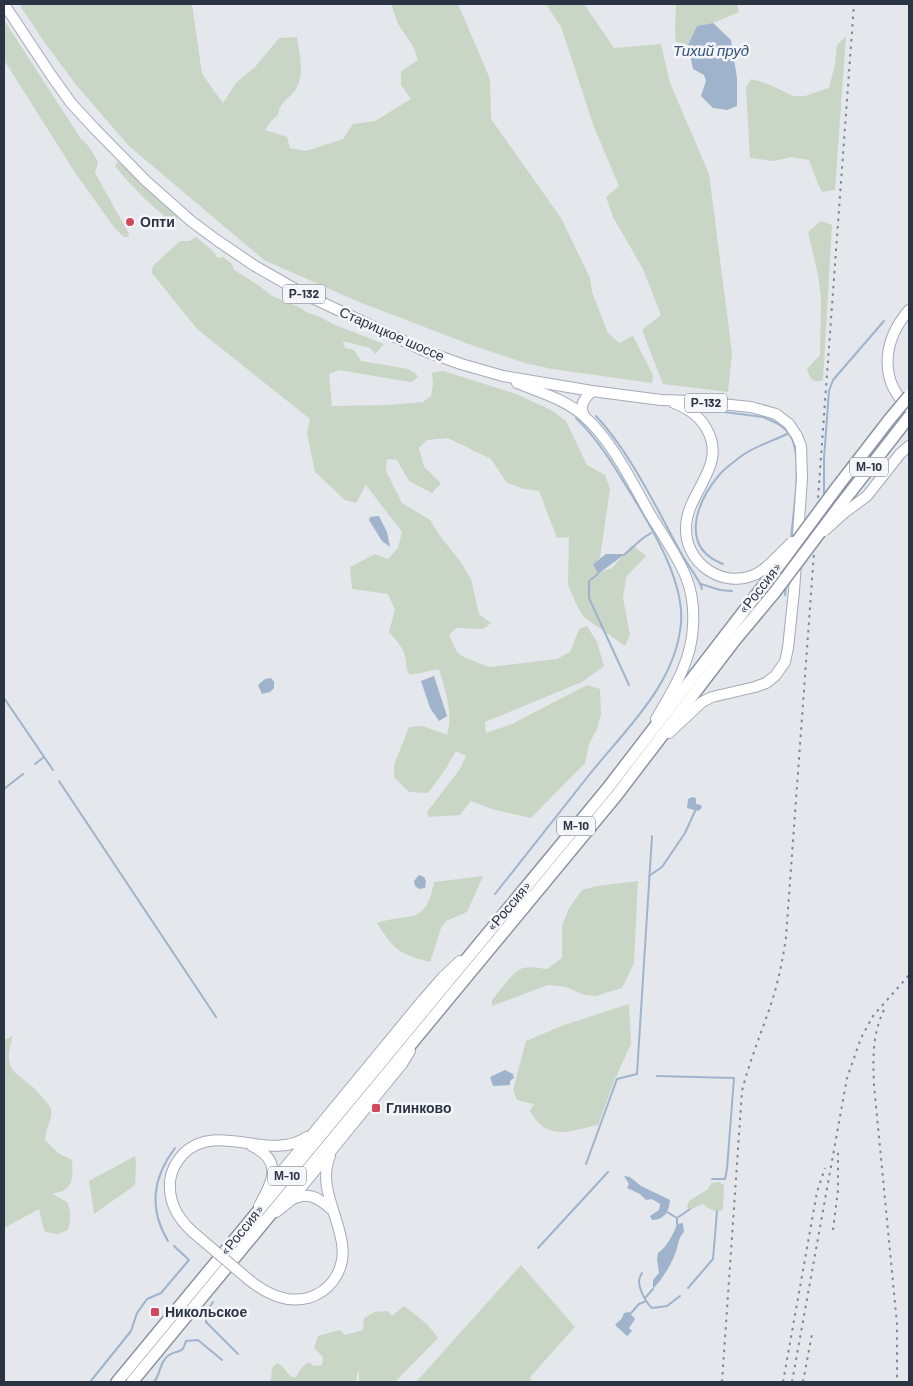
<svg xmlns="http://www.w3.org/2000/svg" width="913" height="1386" font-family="Barlow,sans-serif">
  <rect width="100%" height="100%" fill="#e4e7ec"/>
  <g fill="#c9d6c5">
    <path d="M 19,4 L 192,4 L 202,74 L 223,103 L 236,83 L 255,67 L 279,38 L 297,37 C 299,54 305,71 297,87 C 291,99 280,100 278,115 L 272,120 L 265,130 L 287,137 L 290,148 L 306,151 L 343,139 L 353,124 L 375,121 L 411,99 L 401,85 L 401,71 L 418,60 L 413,46 L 398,24 L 391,4 L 458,4 L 490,79 L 491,119 L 561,218 L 590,278 L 592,292 L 608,333 L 619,343 L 633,336 L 653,375 L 652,383 L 552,369 L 525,363 L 474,346 L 359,302 L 264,260 L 129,146 L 77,86 L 45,43 Z"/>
    <path d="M 546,4 L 584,4 L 614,48 L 661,44 L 670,83 L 709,174 L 732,353 L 728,392 L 663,384 L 642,330 L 661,315 L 643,269 L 613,217 L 606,197 L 619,186 L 594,127 L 561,27 Z"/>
    <path d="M 676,4 L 737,4 L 739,12 L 713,23 L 697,26 L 688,45 L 676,42 L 675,31 Z"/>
    <path d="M 4,20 L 81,139 C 89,145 93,153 98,162 L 95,173 L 129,234 L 128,237 L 124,237 L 114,227 L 76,174 L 4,60 Z"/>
    <path d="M 846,36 L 835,190 L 822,192 L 818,184 L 809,160 L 791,157 L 774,161 L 750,158 L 746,88 L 751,79 L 768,84 L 793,96 L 805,96 L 829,88 L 835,64 L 837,45 Z"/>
    <path d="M 117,162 L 124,166 L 177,215 L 178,219 L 175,222 C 160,217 126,180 115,166 Z"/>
    <path d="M 821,221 L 832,225 L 823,380 C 813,384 810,379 807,369 L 820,355 L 821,297 L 818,275 L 808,232 Z"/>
    <path d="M 196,237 L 213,251 L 218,258 L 223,257 L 232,264 L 234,270 L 258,285 L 272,296 L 301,308 L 306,312 L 318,316 L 335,325 L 384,344 L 375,354 L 370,348 L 343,341 L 345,348 L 354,350 L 361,361 L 408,369 L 416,374 L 418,377 L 412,382 L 404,381 L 339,370 L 329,374 L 332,406 L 389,405 L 423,402 L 431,396 L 433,383 L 432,373 L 443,371 L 516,394 L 551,410 L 566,421 L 587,465 L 605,475 L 610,489 L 600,558 L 593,564 L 600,572 L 612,568 L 632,545 L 646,556 L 626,577 L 623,598 L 630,635 L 625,646 L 584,617 L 578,608 L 568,585 L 569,537 L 557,538 L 539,491 L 524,489 L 507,483 L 491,459 L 448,438 L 427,440 L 419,448 L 424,467 L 441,483 L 432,493 L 409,481 L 397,460 L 387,459 L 386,471 L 402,503 L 430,520 L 440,536 L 460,561 L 471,579 L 479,614 L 491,623 L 483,629 L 456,628 L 449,635 L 457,652 L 464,657 L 489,667 L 557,659 L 570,652 L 579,629 L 587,626 L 597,642 L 604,666 L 582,682 L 485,722 L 486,733 L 512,724 L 587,685 L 600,689 L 601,714 L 597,729 L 589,744 L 585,763 L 531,818 L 492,809 L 471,801 L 460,815 L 429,817 L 427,812 L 460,769 L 466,756 L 456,751 L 445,770 L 428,793 L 409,792 L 394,777 L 394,765 L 409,727 L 423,726 L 447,735 C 454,713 445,691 439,669 L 410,675 C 405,668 407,664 405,656 C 403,647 395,639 389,632 L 395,610 L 388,594 L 352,589 L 350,567 L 375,554 L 388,559 L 398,548 L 402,532 L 366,485 L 356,503 L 345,500 L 315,472 L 307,433 L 310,419 L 197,329 L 152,273 L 152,269 L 154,265 L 180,241 L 189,241 Z"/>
    <path d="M 483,876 L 467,912 L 446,921 L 441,928 L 430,962 C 399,954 394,950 377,923 C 411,912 426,926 434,882 Z"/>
    <path d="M 638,881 L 634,963 L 622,988 L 596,996 L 585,995 L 566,987 L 548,985 L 492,1006 L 492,1000 C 499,992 512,972 523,968 C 530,966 539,968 547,969 L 562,958 L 562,926 L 569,908 L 582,890 L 597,886 Z"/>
    <path d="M 629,1004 L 631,1044 L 615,1079 L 598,1125 C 570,1131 547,1142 530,1111 L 534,1104 L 517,1100 L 513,1090 L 526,1041 L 564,1025 Z"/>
    <path d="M 13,1036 C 0,1078 21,1070 42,1097 C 45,1100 50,1105 51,1110 C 53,1119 45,1129 45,1140 L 58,1153 L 72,1160 C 73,1177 74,1192 53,1193 L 56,1196 L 67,1202 C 71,1211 71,1220 68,1230 L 58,1234 L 46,1232 L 43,1227 L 39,1209 L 4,1228 L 4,1040 Z"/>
    <path d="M 135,1156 L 136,1164 L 135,1185 L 94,1214 L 89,1181 Z"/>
    <path d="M 719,1182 L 724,1185 L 723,1210 C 714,1212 710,1210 703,1204 L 692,1209 L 687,1208 L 689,1201 L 708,1189 L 712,1183 Z"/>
    <path d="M 521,1265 L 575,1327 L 530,1377 L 532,1382 L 416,1382 Z"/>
    <path d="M 404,1306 L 427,1324 L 438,1338 L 395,1382 L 359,1382 L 359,1370 L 358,1371 L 356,1382 L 268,1382 L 271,1380 L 272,1368 L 277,1363 L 282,1366 L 291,1377 L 296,1377 L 302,1367 L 309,1362 L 313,1366 L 322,1365 L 323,1357 L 314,1348 L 318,1336 L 340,1330 L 345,1335 L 363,1330 L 364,1318 L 375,1312 L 388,1311 L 392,1316 Z"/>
  </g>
  <g fill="#9fb4cc">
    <path d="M 713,23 L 731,40 L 737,78 L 737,106 L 727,110 L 713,108 L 701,96 L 706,81 L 704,75 L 693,69 L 688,45 L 697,26 Z"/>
    <path d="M 379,516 L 387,532 L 390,547 L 382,541 L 369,520 L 370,517 Z"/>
    <path d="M 606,554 L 625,554 L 598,574 L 593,564 Z"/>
    <path d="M 434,676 L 447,716 L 439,721 L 430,708 L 421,681 Z"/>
    <path d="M 271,678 L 274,682 L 274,688 L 270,692 L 262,694 L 258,685 L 265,679 Z"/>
    <path d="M 692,797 L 696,798 L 696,804 L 701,805 L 702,808 L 698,811 L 687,808 L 688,799 Z"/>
    <path d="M 419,875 L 424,877 L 426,881 L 425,888 L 419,889 L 415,886 L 414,881 Z"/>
    <path d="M 505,1070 L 513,1074 L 514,1078 L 510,1081 L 510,1085 L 493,1086 L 490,1077 Z"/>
    <path d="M 624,1176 L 630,1177 L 641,1186 L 670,1200 C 669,1211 665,1220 652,1220 L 650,1216 L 659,1210 L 660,1204 L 652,1199 L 646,1200 L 640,1194 L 627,1188 L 629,1184 Z"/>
    <path d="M 683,1223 L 684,1232 C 677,1240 679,1245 675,1254 C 670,1267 662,1279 653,1289 L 653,1280 L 659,1273 L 657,1259 L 658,1253 C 667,1247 674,1233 677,1224 Z"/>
    <path d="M 629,1312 L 635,1319 L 629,1328 L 632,1331 L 627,1336 L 615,1325 L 622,1318 L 624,1313 Z"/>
  </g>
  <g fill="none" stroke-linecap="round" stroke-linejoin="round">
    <g stroke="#9fb4cc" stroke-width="2">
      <path d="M 701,409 L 763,417 C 773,421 783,425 789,434 C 804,452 793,514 791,538"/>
      <path d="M 596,416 C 630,452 657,509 681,553 C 686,563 700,580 702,589"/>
      <path d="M 824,496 L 824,458 L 829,391 L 833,380 L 884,321"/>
      <path d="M 624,555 L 643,538 L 651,533"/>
      <path d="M 723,564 C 679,547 696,502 720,474 C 725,468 734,462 740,457 C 754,446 774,441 789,433"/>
      <path d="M 598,574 L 589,581 L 589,598 L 629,685"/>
      <path d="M 701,584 L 720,590 L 732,591"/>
      <path d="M 785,595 L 786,585"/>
      <path d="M 4,698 L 53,770"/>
      <path d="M 35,764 L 44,757"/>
      <path d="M 59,781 L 216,1017"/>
      <path d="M 4,789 L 23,774"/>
      <path d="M 649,876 L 662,867 L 685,833 L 695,811"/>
      <path d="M 495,894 C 526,855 557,815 589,775 C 625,730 676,684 681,623 C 684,585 658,539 639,507 C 620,476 602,443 576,418"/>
      <path d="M 657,1076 L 734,1078 L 727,1169 L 725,1179 L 712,1179"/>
      <path d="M 586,1164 L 617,1079 L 637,1074 L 652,836"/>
      <path d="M 667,1212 L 677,1218"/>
      <path d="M 677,1224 L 677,1218 L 690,1209"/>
      <path d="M 168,1241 C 148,1208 153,1177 175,1148"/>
      <path d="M 538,1248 L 608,1172"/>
      <path d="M 642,1273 C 641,1275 639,1278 639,1281 C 639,1289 646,1303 652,1308 L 667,1306 L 680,1296"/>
      <path d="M 688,1288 L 713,1259 L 717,1211"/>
      <path d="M 645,1298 L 653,1289"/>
      <path d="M 213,1302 L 207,1311 L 206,1322 L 238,1354"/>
      <path d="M 631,1313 L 639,1304 L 646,1301"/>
      <path d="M 90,1382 L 131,1331 L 137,1313 L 147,1299 L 161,1293 L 189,1260 L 174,1246"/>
      <path d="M 154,1382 C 161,1374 159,1362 169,1355 C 179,1349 182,1355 186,1341 L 198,1340 L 222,1360"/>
    </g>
    <defs>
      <g id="primary">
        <path d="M 4,4 L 51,75 L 71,103 L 95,129 L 146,181 L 191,221 L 218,241 L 255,266 L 304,294 L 425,351 L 461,364 L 503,376 L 592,391 L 661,400 L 691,401 L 751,407 L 776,414 L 789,424 L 797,436 L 801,446 L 802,478 L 794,591 L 788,648 L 785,662 L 775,676 L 766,683 L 755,687 L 712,697 L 702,702 L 669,733"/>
        <path d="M 909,310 C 883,340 878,380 909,408"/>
        <path d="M 517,383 C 541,393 565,399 585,417 C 612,441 632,482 650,514 C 662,534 677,555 686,577 C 692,592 694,609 693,625 C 692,661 673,690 656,719"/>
        <path d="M 674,403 C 687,408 699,415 706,428 C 729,466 686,492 686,528 C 685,562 721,589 754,575 C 763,571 769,565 775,559"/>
        <path d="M 584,416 C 579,405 584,399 592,391"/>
        <path d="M 844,513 L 867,496 L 900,454 L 909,446"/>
        <path d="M 252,1146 C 284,1161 272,1182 259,1206"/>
        <path d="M 269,1187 L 422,1001 L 443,977 L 460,961"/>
        <path d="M 291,1200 C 307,1191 318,1197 331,1209"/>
        <path d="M 276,1212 L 290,1201 L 402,1064 L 410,1051"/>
        <path d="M 201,1239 C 182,1224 168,1207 170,1181 C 171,1171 176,1162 183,1154 C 217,1120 269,1163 307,1137"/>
        <path d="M 248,1279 C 265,1293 285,1304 308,1298 C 318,1295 327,1289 333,1281 C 363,1241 312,1198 330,1156"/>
      </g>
      <g id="highway">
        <path d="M 838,486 L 889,420"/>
        <path d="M 839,507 L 909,417"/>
        <path d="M 117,1382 L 607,789 L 781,563"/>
        <path d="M 132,1382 L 616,796 L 735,640 L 775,592"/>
      </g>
    </defs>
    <use href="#primary" stroke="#a3abb8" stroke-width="12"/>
    <use href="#highway" stroke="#8b94a3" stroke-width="14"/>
    <use href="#primary" stroke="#fff" stroke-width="10"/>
    <use href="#highway" stroke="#fff" stroke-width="11"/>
    <g stroke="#7d8696" stroke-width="2" stroke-dasharray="2.5 5" stroke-linecap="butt">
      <path d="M 884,1010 C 872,1035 873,1058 874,1085 L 897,1324 L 897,1382"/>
      <path d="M 833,1230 L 838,1190 L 838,1150"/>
      <path d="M 722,1382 L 742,1091 C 750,1059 763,1029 773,998 C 779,978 783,958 786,937 L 854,4"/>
      <path d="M 783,1382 L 817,1192 L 825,1168"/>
      <path d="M 792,1382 L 847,1078 L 861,1038 L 873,1016 L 909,975"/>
      <path d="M 803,1382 L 812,1334"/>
    </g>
    <defs>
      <g id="primary-bridge">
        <path d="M 824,531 L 844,513"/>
        <path d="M 775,559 L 792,542"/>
        <path d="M 201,1239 L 248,1279"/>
      </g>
      <g id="highway-bridge">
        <path d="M 889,420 L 909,396"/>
        <path d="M 781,563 L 838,486"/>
        <path d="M 775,592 L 839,507"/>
      </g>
    </defs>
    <use href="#primary-bridge" stroke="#a3abb8" stroke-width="12" stroke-linecap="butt"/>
    <use href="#highway-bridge" stroke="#8b94a3" stroke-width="14" stroke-linecap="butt"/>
    <use href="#primary-bridge" stroke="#fff" stroke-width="10"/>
    <use href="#highway-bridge" stroke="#fff" stroke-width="11"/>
  </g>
  <g fill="#d1495b" stroke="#f4f6f9" stroke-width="2">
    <circle cx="130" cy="222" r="5"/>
    <rect x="371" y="1103" width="10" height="10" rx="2.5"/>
    <rect x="150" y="1307" width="10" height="10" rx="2.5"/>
  </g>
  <g text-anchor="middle" stroke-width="5" stroke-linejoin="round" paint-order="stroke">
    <g fill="#f4f6f9" stroke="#676e7b" stroke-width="1">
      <rect x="283" y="284.5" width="42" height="19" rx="4"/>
      <rect x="685" y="393.5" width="42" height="19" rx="4"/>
      <rect x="850" y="457.5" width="38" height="19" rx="4"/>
      <rect x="557" y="816.5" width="38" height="19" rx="4"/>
      <rect x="268" y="1166.5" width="38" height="19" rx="4"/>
    </g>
    <g font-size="12" font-weight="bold" fill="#2b3445">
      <text x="304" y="298">Р-132</text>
      <text x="706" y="407">Р-132</text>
      <text x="869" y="471">М-10</text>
      <text x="576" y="830">М-10</text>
      <text x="287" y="1180">М-10</text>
    </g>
    <g font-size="14" font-weight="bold" fill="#2b3445" stroke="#f4f6f9" text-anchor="start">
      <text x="140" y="227">Опти</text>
      <text x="386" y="1113">Глинково</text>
      <text x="165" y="1317">Никольское</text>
    </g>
    <g font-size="14" fill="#2b3445" stroke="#f4f6f9">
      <text transform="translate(392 334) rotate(24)" y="5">Старицкое шоссе</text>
      <text transform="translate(760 588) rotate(-52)" y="5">«Россия»</text>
      <text transform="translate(509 906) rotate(-50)" y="5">«Россия»</text>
      <text transform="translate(242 1230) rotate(-51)" y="5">«Россия»</text>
    </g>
    <g font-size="15" font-style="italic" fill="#34527a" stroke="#f4f6f9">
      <text x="711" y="56">Тихий пруд</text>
    </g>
  </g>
  <rect width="913" height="1386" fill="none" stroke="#2b3445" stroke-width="10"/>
</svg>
